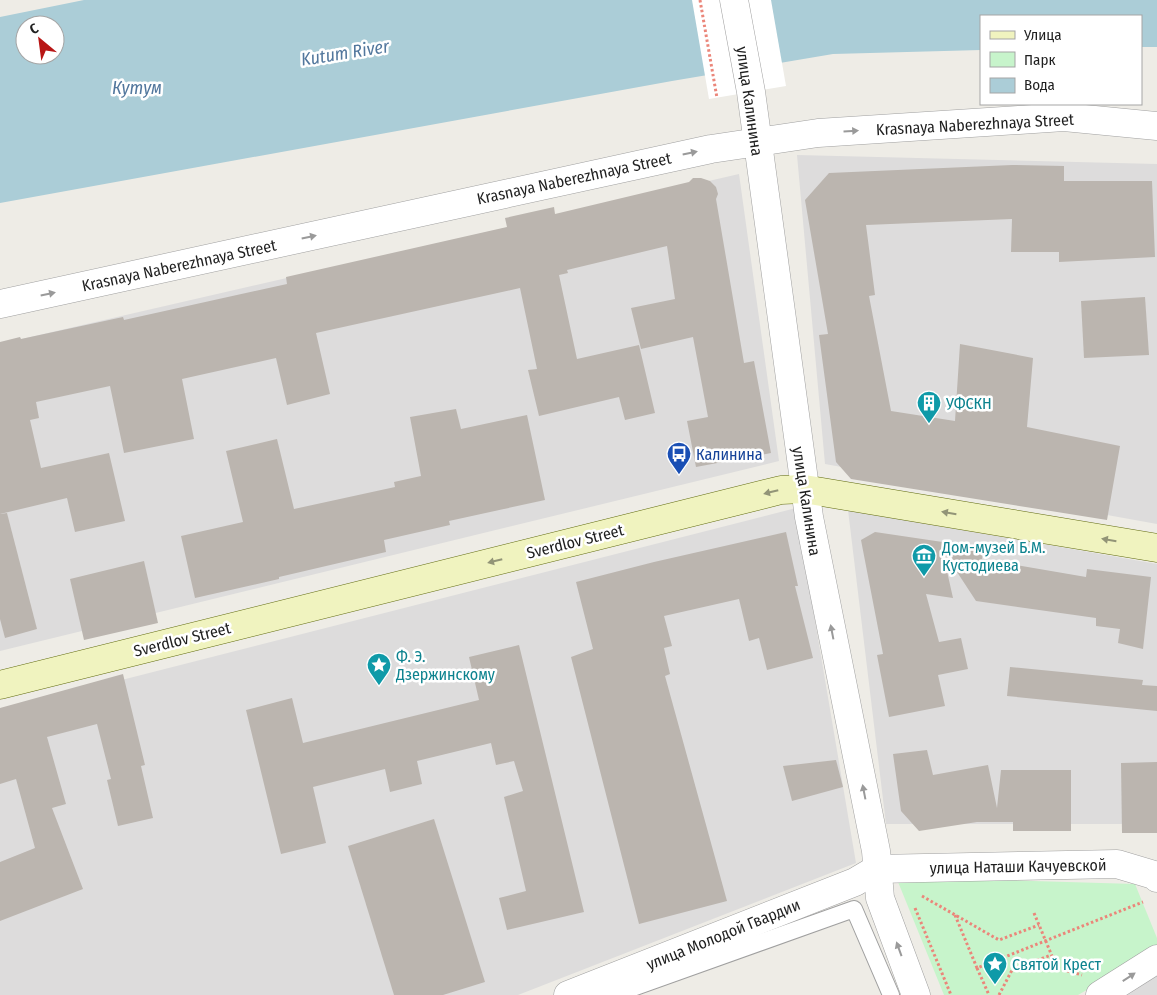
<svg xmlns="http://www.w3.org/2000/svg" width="1157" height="995" font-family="'Fira Sans Condensed',sans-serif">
  <rect width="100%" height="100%" fill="#eeece6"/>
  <g fill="#dddcdc">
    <path d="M 797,155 L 1157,164 L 1157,524 L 825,464 Z"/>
    <path d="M 739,174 L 779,461 L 0,651 L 0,344 Z"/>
    <path d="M 796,508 L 856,863 L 518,995 L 0,995 L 0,711 Z"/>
    <path d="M 848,510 L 1157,564 L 1157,824 L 886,824 Z"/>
    <path d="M 1157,970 L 1157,995 L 1117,995 Z"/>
  </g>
  <path fill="#c7f4cb" d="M 896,877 L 1135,884 L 1157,938 L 1157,950 L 1078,995 L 944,995 Z"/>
  <path fill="#abcdd7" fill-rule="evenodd" d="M 84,0 L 1157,0 L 1157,47 L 1141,47 L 1141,16 L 981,16 L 981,50 L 833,54 L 672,81 L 0,203 L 0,17 ZM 25,25 L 55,25 L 55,55 L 25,55 Z"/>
  <path fill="#fff" d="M 692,0 L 771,0 L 786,86 L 709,99 Z"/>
  <g fill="#bbb5af">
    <path d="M 1012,165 L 1064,166 L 1064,181 L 1152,181 L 1155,257 L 1059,262 L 1059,252 L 1011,252 L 1012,219 L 866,225 L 875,295 L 869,296 L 891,411 L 955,421 L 960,344 L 1033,358 L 1027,427 L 1120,446 L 1107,520 L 851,479 L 836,462 L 819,335 L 828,334 L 805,200 L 829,173 Z"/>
    <path d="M 693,178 L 701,178 L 710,181 L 716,187 L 718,194 L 716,199 L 744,363 L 754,361 L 771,453 L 696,467 L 687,421 L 708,417 L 693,337 L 641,349 L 631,308 L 675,299 L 667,246 L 567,270 L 568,273 L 559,275 L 577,359 L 639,345 L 655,413 L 625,420 L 619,397 L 539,416 L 528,370 L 537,369 L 520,288 L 316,333 L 330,394 L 287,405 L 276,358 L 182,379 L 194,439 L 124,453 L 110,386 L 36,402 L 39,418 L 30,420 L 41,468 L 109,453 L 125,521 L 75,532 L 67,498 L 0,514 L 0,342 L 20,337 L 21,339 L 123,317 L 124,320 L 287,284 L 286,277 L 507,227 L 505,218 L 554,207 L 555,214 L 689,182 Z"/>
    <path d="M 1145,297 L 1149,355 L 1084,358 L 1081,301 Z"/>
    <path d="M 456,409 L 461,429 L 527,415 L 545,500 L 449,521 L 450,525 L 384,540 L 386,552 L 279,577 L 279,579 L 195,598 L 181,536 L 243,522 L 226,451 L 277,439 L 294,509 L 395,487 L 394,482 L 421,476 L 410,417 Z"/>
    <path d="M 7,513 L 37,629 L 5,638 L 0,619 L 0,514 Z"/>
    <path d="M 786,532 L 798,586 L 795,586 L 813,658 L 767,670 L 759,638 L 749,641 L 739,599 L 664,616 L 672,646 L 664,648 L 670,674 L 665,676 L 727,901 L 639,924 L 571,657 L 593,649 L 576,582 L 654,562 Z"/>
    <path d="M 875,532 L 983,548 L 982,559 L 1086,577 L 1087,569 L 1151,577 L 1143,649 L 1118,643 L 1120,629 L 1096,626 L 1096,618 L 976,601 L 942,549 L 953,598 L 926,594 L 939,642 L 961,638 L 968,669 L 938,675 L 945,706 L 889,717 L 877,655 L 883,654 L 861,540 Z"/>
    <path d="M 144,561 L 158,623 L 84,640 L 70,579 Z"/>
    <path d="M 519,645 L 584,912 L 507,930 L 499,898 L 526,891 L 504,797 L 523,791 L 514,761 L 496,765 L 491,743 L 417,761 L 422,784 L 390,792 L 385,769 L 313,787 L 326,843 L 281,854 L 246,710 L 292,698 L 303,743 L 479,700 L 469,657 Z"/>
    <path d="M 1010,667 L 1143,680 L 1142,685 L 1157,686 L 1157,711 L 1007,696 Z"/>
    <path d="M 123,674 L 145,765 L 141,766 L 153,818 L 118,826 L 107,780 L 111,779 L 97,724 L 47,737 L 66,804 L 52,808 L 83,889 L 0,921 L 0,862 L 35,848 L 16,779 L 0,784 L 0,708 Z"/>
    <path d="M 927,750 L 933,775 L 988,765 L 997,808 L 1001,770 L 1071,770 L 1071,831 L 1013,831 L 1013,822 L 977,822 L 919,831 L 901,811 L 893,754 Z"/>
    <path d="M 836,760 L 843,787 L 792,801 L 783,766 Z"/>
    <path d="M 1157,762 L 1157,833 L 1122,833 L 1121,763 Z"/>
    <path d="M 434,819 L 485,982 L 443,995 L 394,995 L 348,846 Z"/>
  </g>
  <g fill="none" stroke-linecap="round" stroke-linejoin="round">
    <defs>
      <path id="service" d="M 613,995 L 854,909 L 891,995"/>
      <g id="minor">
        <path d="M 568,995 L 855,882 L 877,869 L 1117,864 L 1154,875 L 1157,878"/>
        <path d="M 1100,995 L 1157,959"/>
      </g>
      <g id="tertiary">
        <path d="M 734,0 L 751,92 L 809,517 L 876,851 L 880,898 L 916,995"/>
        <path d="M 0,304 L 711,149 L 818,133 L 1064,117 L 1157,126"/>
      </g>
      <path id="secondary" d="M 0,685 L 781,490 L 804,489 L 1157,548"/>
    </defs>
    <use href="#service" stroke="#a0a0a0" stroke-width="18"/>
    <use href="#minor" stroke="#a0a0a0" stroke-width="29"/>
    <use href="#tertiary" stroke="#a0a0a0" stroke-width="29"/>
    <use href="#secondary" stroke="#616b10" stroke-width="29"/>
    <g stroke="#eb867a" stroke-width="3" stroke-dasharray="2.5 2.5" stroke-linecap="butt">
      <path d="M 700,0 L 717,98"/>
      <path d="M 922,896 L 999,940 L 1039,925"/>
      <path d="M 915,908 L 951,995"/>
      <path d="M 1034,913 L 1057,968 L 1082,975"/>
      <path d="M 955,915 L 977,968 L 1143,902"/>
      <path d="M 977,968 L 989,995"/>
      <path d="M 999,995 L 1012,970 L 1051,955"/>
    </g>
    <use href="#service" stroke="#fff" stroke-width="16"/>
    <use href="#minor" stroke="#fff" stroke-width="28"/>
    <use href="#tertiary" stroke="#fff" stroke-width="28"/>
    <use href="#secondary" stroke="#f0f3bf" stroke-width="28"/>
  </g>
  <defs><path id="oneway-solid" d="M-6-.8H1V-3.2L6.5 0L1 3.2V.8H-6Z" transform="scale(1.25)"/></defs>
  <g fill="#9a9a9a">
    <use href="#oneway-solid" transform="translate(851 131) rotate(-4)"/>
    <use href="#oneway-solid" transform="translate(690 153) rotate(-12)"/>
    <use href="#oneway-solid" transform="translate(309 237) rotate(-12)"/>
    <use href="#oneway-solid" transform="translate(48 294) rotate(-12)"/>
    <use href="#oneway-solid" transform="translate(832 632) rotate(-101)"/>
    <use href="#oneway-solid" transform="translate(864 792) rotate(-101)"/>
    <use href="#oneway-solid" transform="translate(899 949) rotate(-110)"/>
    <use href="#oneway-solid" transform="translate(1129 977) rotate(-33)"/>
  </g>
  <g fill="#929477">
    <use href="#oneway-solid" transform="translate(771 492) rotate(166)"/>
    <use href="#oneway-solid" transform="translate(949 513) rotate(-170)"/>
    <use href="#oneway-solid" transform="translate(1109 540) rotate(-170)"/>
    <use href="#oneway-solid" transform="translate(495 561) rotate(166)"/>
  </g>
  <defs>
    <symbol id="building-pin" viewBox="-11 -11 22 30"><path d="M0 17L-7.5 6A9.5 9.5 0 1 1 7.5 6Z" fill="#0f9aa8" stroke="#fff"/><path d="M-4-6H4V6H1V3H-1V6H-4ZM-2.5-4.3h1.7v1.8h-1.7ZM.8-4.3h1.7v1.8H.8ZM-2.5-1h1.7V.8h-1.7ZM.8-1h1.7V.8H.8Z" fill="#fff"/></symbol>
    <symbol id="bus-pin" viewBox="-11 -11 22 30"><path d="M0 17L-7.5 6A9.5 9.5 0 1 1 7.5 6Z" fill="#1a4fb4" stroke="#fff"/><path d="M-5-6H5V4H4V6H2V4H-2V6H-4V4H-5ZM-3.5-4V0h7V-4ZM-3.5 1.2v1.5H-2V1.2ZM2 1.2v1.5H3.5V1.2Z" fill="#fff"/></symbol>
    <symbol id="museum-pin" viewBox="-11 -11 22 30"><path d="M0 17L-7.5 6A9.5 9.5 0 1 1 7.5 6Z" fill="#0f9aa8" stroke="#fff"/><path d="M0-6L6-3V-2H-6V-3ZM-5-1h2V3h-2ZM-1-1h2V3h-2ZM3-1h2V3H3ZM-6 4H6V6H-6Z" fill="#fff"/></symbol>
    <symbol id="sight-pin" viewBox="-11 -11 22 30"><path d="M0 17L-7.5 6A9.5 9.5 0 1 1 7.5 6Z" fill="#0f9aa8" stroke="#fff"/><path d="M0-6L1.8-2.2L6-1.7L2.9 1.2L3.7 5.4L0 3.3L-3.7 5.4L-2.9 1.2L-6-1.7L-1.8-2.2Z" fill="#fff"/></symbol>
  </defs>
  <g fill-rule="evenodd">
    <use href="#building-pin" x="915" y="389" width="28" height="38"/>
    <use href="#bus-pin" x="665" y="440" width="28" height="38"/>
    <use href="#museum-pin" x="910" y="542" width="28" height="38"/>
    <use href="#sight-pin" x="365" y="651" width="28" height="38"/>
    <use href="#sight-pin" x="981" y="950" width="28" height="38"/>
  </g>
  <g text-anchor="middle" stroke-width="5" stroke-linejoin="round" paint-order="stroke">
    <g font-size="16" fill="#1f1f1f" stroke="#fff">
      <text transform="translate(750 101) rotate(82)" y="6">улица Калинина</text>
      <text transform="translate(975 124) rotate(-3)" y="6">Krasnaya Naberezhnaya Street</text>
      <text transform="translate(574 178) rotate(-12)" y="6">Krasnaya Naberezhnaya Street</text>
      <text transform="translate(179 265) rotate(-12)" y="6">Krasnaya Naberezhnaya Street</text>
      <text transform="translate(807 501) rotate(81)" y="6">улица Калинина</text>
      <text transform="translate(575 541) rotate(-14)" y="6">Sverdlov Street</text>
      <text transform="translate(182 639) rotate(-14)" y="6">Sverdlov Street</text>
      <text transform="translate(1018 866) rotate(-1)" y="6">улица Наташи Качуевской</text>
      <text transform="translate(723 934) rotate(-22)" y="6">улица Молодой Гвардии</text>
    </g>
    <g font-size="16" fill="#0d838f" stroke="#fff" text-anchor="start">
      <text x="946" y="409">УФСКН</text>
      <text x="942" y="553">Дом-музей Б.М.<tspan x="942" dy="18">Кустодиева</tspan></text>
      <text x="396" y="662">Ф. Э.<tspan x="396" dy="18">Дзержинскому</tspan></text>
      <text x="1012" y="970">Святой Крест</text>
    </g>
    <g font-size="16" fill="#164399" stroke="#fff" text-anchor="start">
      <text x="696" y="460">Калинина</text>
    </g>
    <g font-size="18" font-style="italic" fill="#52779d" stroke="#fff">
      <text transform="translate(345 53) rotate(-9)" y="6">Kutum River</text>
      <text x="137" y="94">Кутум</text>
    </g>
  </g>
  <rect x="980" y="15" width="162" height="90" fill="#ffffff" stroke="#a5a5a5"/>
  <rect x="990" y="31" width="25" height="8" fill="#f0f3bf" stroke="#a5a5a5"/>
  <text x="1024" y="40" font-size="15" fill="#1f1f1f">Улица</text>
  <rect x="990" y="52" width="25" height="15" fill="#c7f4cb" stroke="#a5a5a5"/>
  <text x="1024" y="65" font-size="15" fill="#1f1f1f">Парк</text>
  <rect x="990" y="78" width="25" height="15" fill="#abcdd7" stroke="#a5a5a5"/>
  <text x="1024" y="90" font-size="15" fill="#1f1f1f">Вода</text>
  <g transform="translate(40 40) rotate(331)"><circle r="24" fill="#ffffff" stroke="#a5a5a5"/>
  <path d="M0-4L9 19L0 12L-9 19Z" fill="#b81615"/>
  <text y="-8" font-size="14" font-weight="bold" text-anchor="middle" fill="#1f1f1f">С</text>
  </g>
</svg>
